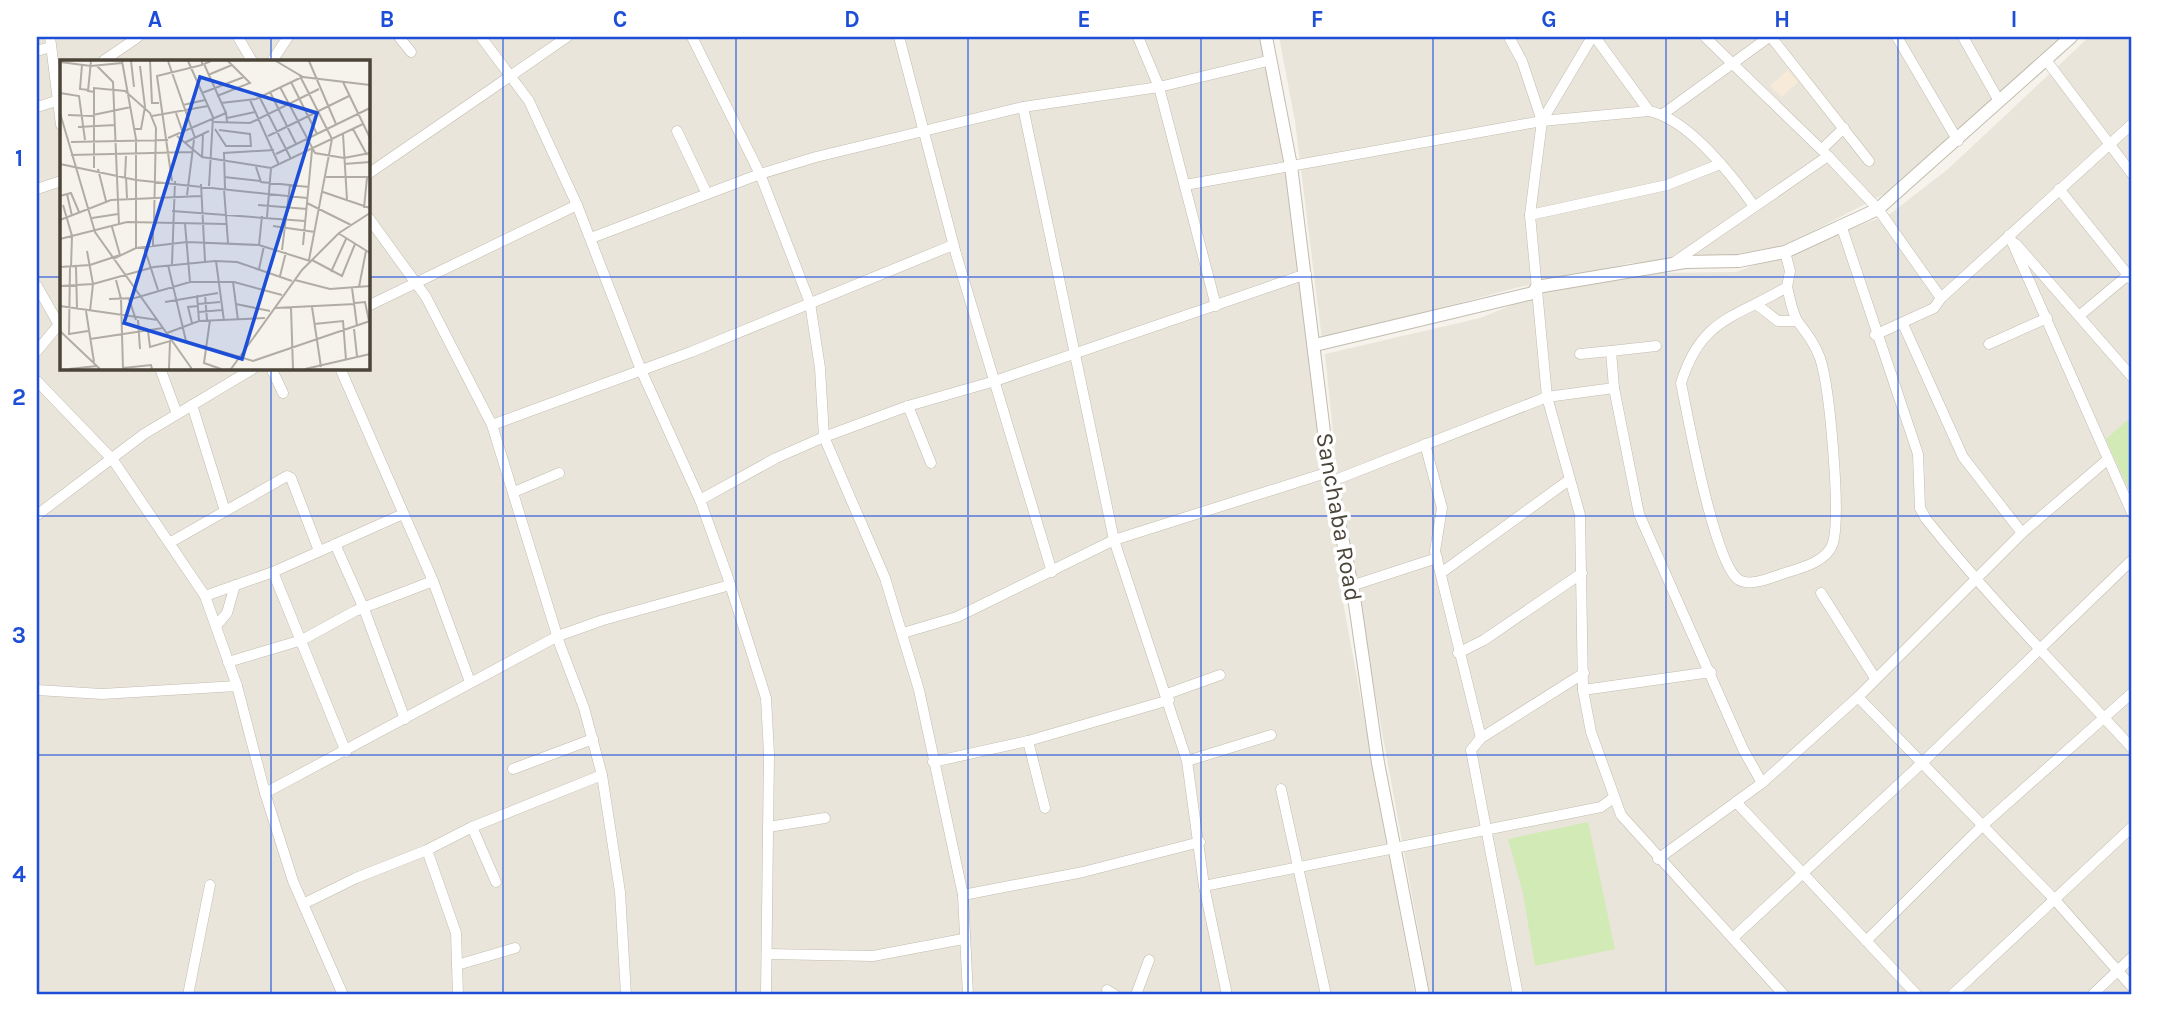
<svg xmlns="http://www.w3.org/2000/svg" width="2169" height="1032" font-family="Karla,sans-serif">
  <rect width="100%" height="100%" fill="#f6f3ec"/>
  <g fill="#eae5da" fill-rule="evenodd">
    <path d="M 37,37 L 1263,37 L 1287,166 L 1344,607 L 1415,995 L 53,995 L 37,992 ZM 61,61 L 368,61 L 368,368 L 61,368 Z"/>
    <path d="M 1279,37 L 2063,37 L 1886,193 L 1789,244 L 1732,260 L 1629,263 L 1586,276 L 1519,287 L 1322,340 L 1295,121 Z"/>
    <path d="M 2089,37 L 2132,37 L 2132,995 L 1430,995 L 1340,501 L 1325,354 L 1480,318 L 1545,292 L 1655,273 L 1736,272 L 1890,214 L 1948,169 Z"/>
  </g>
  <path fill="#f7ead8" d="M 1788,70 L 1798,82 L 1782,97 L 1770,86 Z"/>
  <g fill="#d2eab5">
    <path d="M 2132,416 L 2132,497 L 2106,439 Z"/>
    <path d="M 1588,822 L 1615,949 L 1535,966 L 1523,893 L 1508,839 Z"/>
  </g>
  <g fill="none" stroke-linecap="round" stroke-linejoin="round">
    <defs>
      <g id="minor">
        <path d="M 50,37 L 61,125"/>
        <path d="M 238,37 L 252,61"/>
        <path d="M 399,37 L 411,52"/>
        <path d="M 481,37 L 529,101 L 577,205 L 641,370 L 700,500 L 727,575 L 766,698 L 769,754 L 766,995"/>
        <path d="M 692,37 L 760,174 L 810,303 L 820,368 L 824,437 L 885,578 L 919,690 L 963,895 L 968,995"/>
        <path d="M 899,37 L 956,254 L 1052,572"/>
        <path d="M 1138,37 L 1159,87 L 1216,306"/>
        <path d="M 1509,37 L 1522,61 L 1542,121"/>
        <path d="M 1592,37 L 1542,121 L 1530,215 L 1547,397 L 1580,515 L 1583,690 L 1591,732 L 1621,815 L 1784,995"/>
        <path d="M 1595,37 L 1649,111 C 1688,119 1731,174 1754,206"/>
        <path d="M 1705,37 L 1828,156 L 1878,209 L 1941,298 L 1934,308 L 1875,335"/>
        <path d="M 1771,37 L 1869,161"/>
        <path d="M 1897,37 L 1958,141"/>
        <path d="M 1963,37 L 1999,101"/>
        <path d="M 37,51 L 50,47"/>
        <path d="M 2046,60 L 2132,174"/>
        <path d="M 103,61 L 138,37"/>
        <path d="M 272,61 L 288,37"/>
        <path d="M 37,107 L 56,101"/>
        <path d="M 1023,107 L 1114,540 L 1187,761 L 1204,886 L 1227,995"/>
        <path d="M 1663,114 L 1769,37"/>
        <path d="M 677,131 L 707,194"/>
        <path d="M 1822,149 L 1844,128"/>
        <path d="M 368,174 L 567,37"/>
        <path d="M 1185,185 L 1542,121 L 1649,111"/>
        <path d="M 37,189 L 61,181"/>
        <path d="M 2059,189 L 2132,280"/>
        <path d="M 1530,215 L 1667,185 L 1720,164"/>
        <path d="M 368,217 L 426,297 L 492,425 L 560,645 L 584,708 L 602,775 L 620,892 L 626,995"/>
        <path d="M 1841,225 L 1918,454 L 1920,508 L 1926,519 C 1990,599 2062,672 2132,748"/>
        <path d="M 2009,235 L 2132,513"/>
        <path d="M 591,238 L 760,174 L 816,157 L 1023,107 L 1159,87 L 1271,60"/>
        <path d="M 2016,244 L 2132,377"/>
        <path d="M 1785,252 L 1790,271 L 1787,287 C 1735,318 1701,318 1681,383 C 1688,417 1714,564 1739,580 C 1751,587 1772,577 1785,573 C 1801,568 1827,562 1833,543 C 1841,515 1830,388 1820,358 C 1815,344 1807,334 1798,322 C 1792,313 1790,298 1787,287"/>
        <path d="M 1673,263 L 1828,156"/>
        <path d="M 37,286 L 59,325"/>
        <path d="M 1941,298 L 2132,124"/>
        <path d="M 1756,304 L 1778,321 L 1797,321"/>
        <path d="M 368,306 L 577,205"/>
        <path d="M 2079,316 L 2128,275"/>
        <path d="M 1903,324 L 1963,457 L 2022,533"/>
        <path d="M 1989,344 L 2047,318"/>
        <path d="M 37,351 L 61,322"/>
        <path d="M 1580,354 L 1611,351"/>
        <path d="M 160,368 L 177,414"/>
        <path d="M 271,368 L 283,393"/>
        <path d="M 340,368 L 433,581 L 470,682"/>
        <path d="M 37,381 L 113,460 L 205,596 L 237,686 L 265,793 L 293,881 L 343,995"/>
        <path d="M 1614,388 L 1611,351 L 1656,346"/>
        <path d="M 192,405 L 225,511"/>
        <path d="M 908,406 L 931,463"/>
        <path d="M 492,425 L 691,352 L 953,245"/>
        <path d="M 1425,444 L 1442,508 L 1435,551 L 1481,738"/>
        <path d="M 1330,482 L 1547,397 L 1614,388 L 1639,514 L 1743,749 L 1762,783"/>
        <path d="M 514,492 L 559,473"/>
        <path d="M 700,500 L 776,458 L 824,437 L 908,406 L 995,381 L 1306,274"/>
        <path d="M 37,515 L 144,434 L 254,368"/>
        <path d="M 171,542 L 287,476 L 291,478 L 319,551"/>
        <path d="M 335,544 L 364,609 L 405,719"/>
        <path d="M 273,572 L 346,752"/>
        <path d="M 1441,573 L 1569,480"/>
        <path d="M 1351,586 L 1437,558"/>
        <path d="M 1821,593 L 1875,678"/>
        <path d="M 205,596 L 273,572 L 403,514"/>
        <path d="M 216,626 L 227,613 L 235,585"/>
        <path d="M 903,633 L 957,617 L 1114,540 L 1329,472"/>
        <path d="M 1458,653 L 1484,640 L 1582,573"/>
        <path d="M 228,662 L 302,640 L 355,611 L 433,581"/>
        <path d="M 37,690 L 102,694 L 237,686"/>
        <path d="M 1583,690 L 1711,672"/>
        <path d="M 1167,694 L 1220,675"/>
        <path d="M 1858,697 L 2055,900 L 2132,987"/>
        <path d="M 1028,741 L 1169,700"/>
        <path d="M 1187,761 L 1271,735"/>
        <path d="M 933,762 L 1028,741 L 1045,808"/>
        <path d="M 513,769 L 593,739"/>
        <path d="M 1281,789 L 1326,995"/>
        <path d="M 265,793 L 558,636 L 603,620 L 730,585"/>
        <path d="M 1736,802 L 1917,995"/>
        <path d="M 472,827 L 496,882"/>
        <path d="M 768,827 L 825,818"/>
        <path d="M 427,850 L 456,933 L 458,995"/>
        <path d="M 1658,859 L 1762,783 L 1858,697 L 2022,533 L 2107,460"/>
        <path d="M 1204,886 L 1601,807 L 1613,798"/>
        <path d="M 963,895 L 1083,872 L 1200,842"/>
        <path d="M 303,904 L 356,878 L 427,850 L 472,827 L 602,775"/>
        <path d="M 1734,937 L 1923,762 L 2132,560"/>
        <path d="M 1866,941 L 1983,825 L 2132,693"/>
        <path d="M 767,954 L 873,956 L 963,939"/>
        <path d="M 457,965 L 515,948"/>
        <path d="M 1107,990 L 1115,995"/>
        <path d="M 188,995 L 210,885"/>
        <path d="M 1136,995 L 1149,960"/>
        <path d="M 1518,995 L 1471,750 L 1481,738 L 1584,673"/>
        <path d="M 1952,995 L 2132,827"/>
        <path d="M 2092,995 L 2132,957"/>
      </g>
      <g id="tertiary">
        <path d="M 1266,37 L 1291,166 L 1329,472 L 1354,597 L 1378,763 L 1423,995"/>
        <path d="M 1315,345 L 1533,293 L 1537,287 L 1685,262 L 1739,261 L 1785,252 L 1878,209 L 2071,37"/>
      </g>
    </defs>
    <use href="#minor" stroke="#c2bbae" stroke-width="11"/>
    <use href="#tertiary" stroke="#c2bbae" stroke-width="14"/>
    <use href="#minor" stroke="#fff" stroke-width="10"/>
    <use href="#tertiary" stroke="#fff" stroke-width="12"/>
  </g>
  <path fill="none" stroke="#1d4ed8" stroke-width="2" stroke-opacity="0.55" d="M 271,37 L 271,61M 503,37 L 503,995M 736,37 L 736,995M 968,37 L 968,995M 1201,37 L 1201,995M 1433,37 L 1433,995M 1666,37 L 1666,995M 1898,37 L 1898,995M 37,277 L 61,277M 368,277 L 2132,277M 271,368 L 271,995M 37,516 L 2132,516M 37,755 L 2132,755"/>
  <g text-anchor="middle" stroke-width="7" stroke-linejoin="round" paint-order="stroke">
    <g font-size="24" fill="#4b4439" stroke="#fff">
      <text transform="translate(1339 517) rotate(80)" y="8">Sanchaba Road</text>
    </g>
  </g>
  <g transform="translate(60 60)">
    <rect width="310" height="310" fill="#f6f3ec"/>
    <path fill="none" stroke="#b2ada4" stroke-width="2" d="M 31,1 L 28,31 L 34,32M 62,1 L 76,79 L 76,188M 71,1 L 74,27M 90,1 L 92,43 L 99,43M 108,1 L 135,78M 128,1 L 153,57 L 149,126M 151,1 L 144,4 L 166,53M 216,1 L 243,17 L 310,25M 249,1 L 276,64M 0,2 L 31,6 L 62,3M 22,5 L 20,29 L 28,30M 37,6 L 53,22 L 59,165M 148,15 L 172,5M 240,16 L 272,79 L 249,200M 231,22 L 257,74M 283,22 L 310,78M 220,27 L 255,93 L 284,98 L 310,93M 210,32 L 236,84M 0,33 L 19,36 L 25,80M 142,33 L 184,17M 157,36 L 190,23 L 168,1M 200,38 L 231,99M 190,40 L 219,105M 161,43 L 196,39 L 242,17M 123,45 L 145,40M 0,53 L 35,172 L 132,309M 116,53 L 123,73M 8,55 L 33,56M 33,55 L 71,47M 92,56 L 148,46M 167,58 L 195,52M 154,62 L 190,63 L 259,29M 18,67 L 55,65M 75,69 L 81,69 L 85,47 L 80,6M 155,69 L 166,86 L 191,86 L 190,74 L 159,70M 293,69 L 307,95M 283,74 L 287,140M 117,76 L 142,97 L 211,108 L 303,64M 208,76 L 289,36M 108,78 L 166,53 L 167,62M 11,82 L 108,80M 124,83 L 149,71M 216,94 L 310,48M 11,95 L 132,92M 142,97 L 143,74M 0,104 L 76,120 L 247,138M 284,104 L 310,102M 196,107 L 201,122 L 249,127M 34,108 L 34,28 L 65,31 L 90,53 L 96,68 L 94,162M 38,109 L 46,141M 65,117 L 66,96M 66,117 L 67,138M 164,117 L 200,121M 266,117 L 310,117M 112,121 L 97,16 L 142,5 L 142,1M 141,124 L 145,201M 164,129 L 168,183M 165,129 L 164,93 L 214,90M 263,132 L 310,148M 7,134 L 12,156M 127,135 L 134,80M 0,136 L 11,133 L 19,152M 247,143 L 291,165M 3,145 L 12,176 L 11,207M 198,145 L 247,149M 304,148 L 307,118M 112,151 L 245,161M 207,157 L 211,108M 32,158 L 58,154M 0,160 L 51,140 L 141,136M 93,162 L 93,186M 125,164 L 130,222M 213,166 L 255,172M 278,173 L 310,193M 0,179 L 67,162 L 166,164M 199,185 L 202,156M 243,185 L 252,90M 84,187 L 98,230M 222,190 L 230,125M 27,191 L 33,224 L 30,251M 53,199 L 76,188 L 127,182 L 199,185 L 250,201M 252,200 L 282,216 L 295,184M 156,201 L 164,261M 112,204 L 115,121M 108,205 L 126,281M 0,207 L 30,205 L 60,195 L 52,167M 10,207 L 9,274 L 28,271M 16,207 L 17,249M 199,209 L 204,186M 271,212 L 286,179M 220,216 L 226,192M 56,220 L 61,239 L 63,309M 235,220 L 270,229 L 310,226M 173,222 L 178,260M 0,226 L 33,224 L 94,207 L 155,201 L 177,202 L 232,221M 299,227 L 306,191M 292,228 L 297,266M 145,234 L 147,260M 137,235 L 139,261M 49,239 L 75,238 L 130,222 L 174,222 L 222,235M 69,239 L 76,260M 105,242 L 158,233M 295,243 L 305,242 L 309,261M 138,244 L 160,242M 176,244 L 210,251M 0,246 L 98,260M 252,247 L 261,307M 215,248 L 295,244M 231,248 L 233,309M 26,251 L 34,302M 139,252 L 162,250M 78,260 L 80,289M 150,260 L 144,303 L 161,309M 132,263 L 128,247 L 138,246M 254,264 L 283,261 L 286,300M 294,269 L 297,296M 0,271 L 40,309M 88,271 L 90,287 L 110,281 L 109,309M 107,273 L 139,261 L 205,258M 30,279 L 103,268M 143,286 L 193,301 L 310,261M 63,308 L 91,305 L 92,309M 9,309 L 37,306M 171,309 L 242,210 L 279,173 L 310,153M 245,309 L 310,294"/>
    <path fill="#1d4ed8" fill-opacity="0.15" stroke="#1d4ed8" stroke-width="3.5" d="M 140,17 L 257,53 L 182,299 L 64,263 Z"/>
    <rect width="310" height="310" fill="none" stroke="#4b4439" stroke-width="3.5"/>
  </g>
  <rect width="2169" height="1032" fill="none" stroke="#ffffff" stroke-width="77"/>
  <rect x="38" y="38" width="2092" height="955" fill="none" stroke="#1d4ed8" stroke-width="2.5"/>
  <g font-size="23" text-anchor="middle" font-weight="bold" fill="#1d4ed8">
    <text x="155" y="27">A</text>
    <text x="387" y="27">B</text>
    <text x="620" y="27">C</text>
    <text x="852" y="27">D</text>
    <text x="1084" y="27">E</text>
    <text x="1317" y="27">F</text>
    <text x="1549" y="27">G</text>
    <text x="1782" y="27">H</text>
    <text x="2014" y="27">I</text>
    <text x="19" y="166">1</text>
    <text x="19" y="405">2</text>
    <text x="19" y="643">3</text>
    <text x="19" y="882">4</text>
  </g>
</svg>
